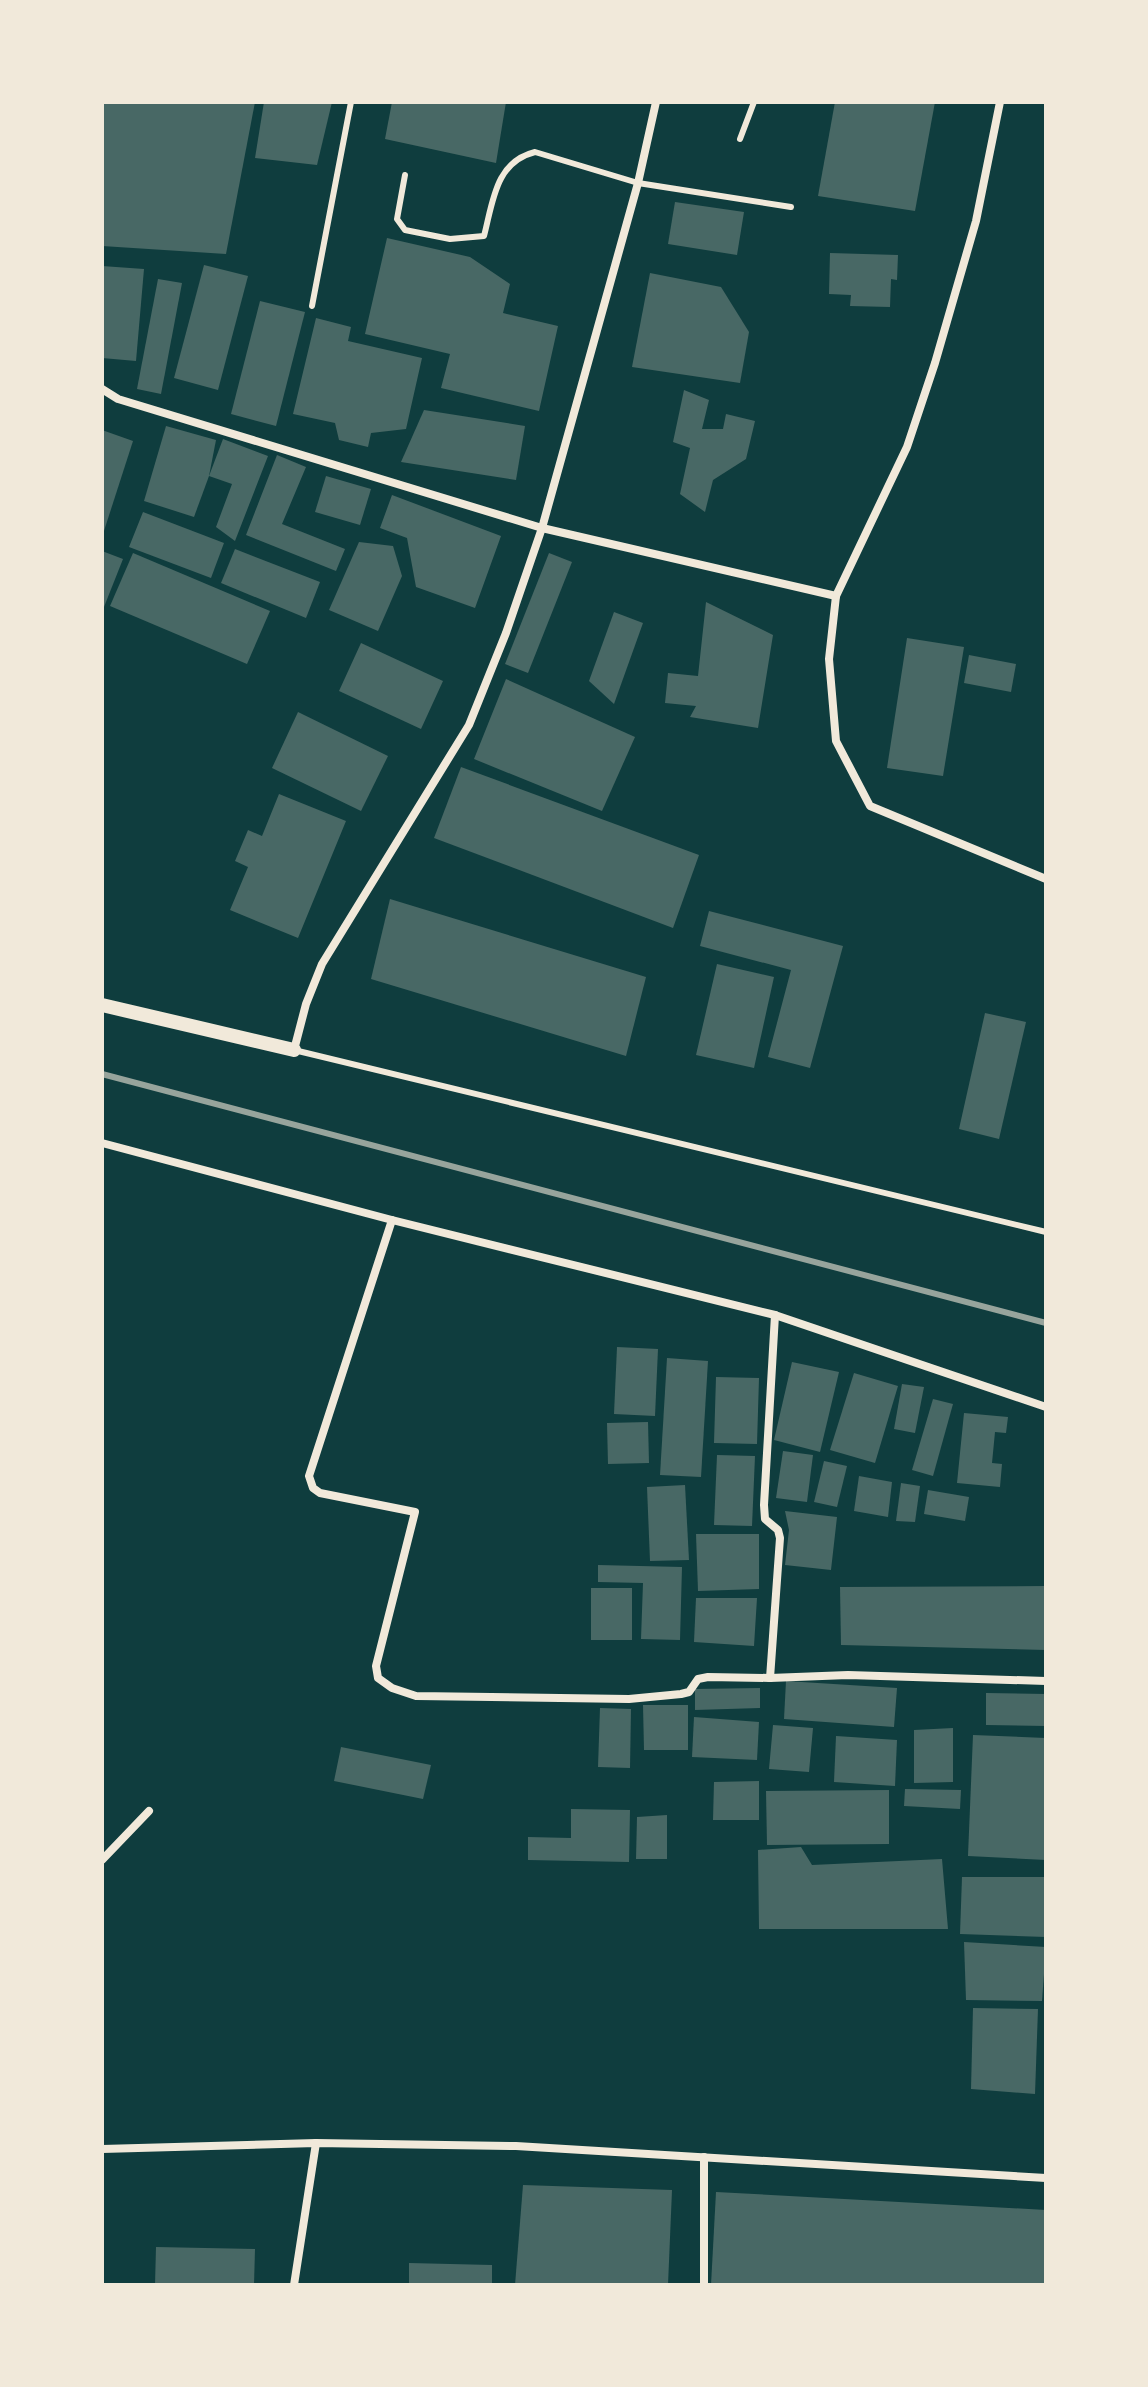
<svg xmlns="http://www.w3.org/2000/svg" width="1148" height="2387" font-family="'Exo 2',sans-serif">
  <rect width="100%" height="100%" fill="#0f3d3e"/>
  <g fill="#486865">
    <path d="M 102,102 L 255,102 L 226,254 L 102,246 Z"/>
    <path d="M 264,102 L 332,102 L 317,165 L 255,158 Z"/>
    <path d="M 392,102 L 506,102 L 496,163 L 385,139 Z"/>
    <path d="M 835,102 L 935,102 L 915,211 L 818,196 Z"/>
    <path d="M 675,202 L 744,212 L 737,255 L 668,244 Z"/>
    <path d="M 387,238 L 470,257 L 510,284 L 503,313 L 558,326 L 539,411 L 441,388 L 450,354 L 365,334 Z"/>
    <path d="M 830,253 L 898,255 L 897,280 L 891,279 L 890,307 L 850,306 L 851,295 L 829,294 Z"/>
    <path d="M 204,265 L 248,276 L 218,390 L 174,378 Z"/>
    <path d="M 102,266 L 144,269 L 136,361 L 102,358 Z"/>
    <path d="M 650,273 L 721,287 L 749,332 L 740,383 L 632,367 Z"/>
    <path d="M 158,279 L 182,283 L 161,394 L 137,389 Z"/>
    <path d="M 260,301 L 305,312 L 276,426 L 231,414 Z"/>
    <path d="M 316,318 L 351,327 L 348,341 L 422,358 L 406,429 L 371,433 L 368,447 L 339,440 L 335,423 L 293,414 Z"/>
    <path d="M 684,390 L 709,400 L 702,429 L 723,429 L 726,414 L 755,421 L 746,459 L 713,480 L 705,512 L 680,494 L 690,448 L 673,442 Z"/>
    <path d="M 424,410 L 525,426 L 516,480 L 401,462 Z"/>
    <path d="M 166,426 L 216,440 L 209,476 L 194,517 L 144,501 Z"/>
    <path d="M 102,430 L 133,441 L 103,534 L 102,534 Z"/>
    <path d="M 223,439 L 268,456 L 235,541 L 216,527 L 232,484 L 209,476 Z"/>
    <path d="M 277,455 L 306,467 L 282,524 L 345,549 L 336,571 L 246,535 Z"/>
    <path d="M 326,476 L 371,489 L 360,525 L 315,512 Z"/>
    <path d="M 392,495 L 501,536 L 475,608 L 416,587 L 407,538 L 380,528 Z"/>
    <path d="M 143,512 L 224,543 L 211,578 L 129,547 Z"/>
    <path d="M 359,542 L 393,546 L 402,576 L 378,631 L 329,610 Z"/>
    <path d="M 235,549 L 320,582 L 306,618 L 221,583 Z"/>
    <path d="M 102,551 L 123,559 L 102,612 Z"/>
    <path d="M 133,553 L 270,611 L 247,664 L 110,606 Z"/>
    <path d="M 549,553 L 572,562 L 528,673 L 505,664 Z"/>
    <path d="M 706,602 L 773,635 L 758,728 L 690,717 L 696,706 L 665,703 L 668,673 L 698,676 Z"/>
    <path d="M 614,612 L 643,623 L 614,704 L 589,681 Z"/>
    <path d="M 907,638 L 964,647 L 943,776 L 887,768 Z"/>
    <path d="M 361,643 L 443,681 L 421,729 L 339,691 Z"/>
    <path d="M 969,655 L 1016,664 L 1011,692 L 964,683 Z"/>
    <path d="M 506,679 L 635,737 L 602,811 L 474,759 Z"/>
    <path d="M 298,712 L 388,756 L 361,811 L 272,768 Z"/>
    <path d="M 461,767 L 699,855 L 673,928 L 434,838 Z"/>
    <path d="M 279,794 L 346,821 L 298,938 L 230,910 L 248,867 L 235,861 L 248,830 L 262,836 Z"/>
    <path d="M 390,899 L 646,977 L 626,1056 L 371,979 Z"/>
    <path d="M 709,911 L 843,946 L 810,1068 L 768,1057 L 791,970 L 700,946 Z"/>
    <path d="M 717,964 L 774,977 L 754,1068 L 696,1055 Z"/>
    <path d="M 985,1013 L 1026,1022 L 999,1139 L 959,1129 Z"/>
    <path d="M 617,1347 L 658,1349 L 655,1416 L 614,1414 Z"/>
    <path d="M 667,1358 L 708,1361 L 701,1477 L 660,1475 Z"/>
    <path d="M 792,1362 L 839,1372 L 820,1452 L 774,1440 Z"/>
    <path d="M 854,1373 L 898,1386 L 875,1463 L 830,1450 Z"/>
    <path d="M 716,1377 L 759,1378 L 757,1444 L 714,1443 Z"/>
    <path d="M 902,1384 L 924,1387 L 915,1433 L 894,1429 Z"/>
    <path d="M 933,1399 L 953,1404 L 933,1476 L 912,1470 Z"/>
    <path d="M 964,1413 L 1008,1417 L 1006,1433 L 995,1432 L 992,1463 L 1002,1464 L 1000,1487 L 957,1483 Z"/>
    <path d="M 648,1422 L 649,1463 L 608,1464 L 607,1423 Z"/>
    <path d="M 783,1451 L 813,1455 L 807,1502 L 776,1498 Z"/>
    <path d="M 717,1455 L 755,1456 L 752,1526 L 714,1525 Z"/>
    <path d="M 824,1461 L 847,1466 L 837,1507 L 814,1502 Z"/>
    <path d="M 859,1476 L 892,1482 L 888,1517 L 854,1511 Z"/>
    <path d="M 901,1483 L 920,1486 L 915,1522 L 896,1521 Z"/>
    <path d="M 685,1485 L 689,1560 L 650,1561 L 647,1487 Z"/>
    <path d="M 928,1490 L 969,1497 L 965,1521 L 924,1514 Z"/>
    <path d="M 785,1511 L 837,1517 L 831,1570 L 785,1565 L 789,1530 Z"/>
    <path d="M 696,1534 L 759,1534 L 759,1589 L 698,1591 Z"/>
    <path d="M 598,1565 L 682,1567 L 680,1640 L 641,1639 L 643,1583 L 598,1582 Z"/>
    <path d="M 1046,1586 L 1046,1650 L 841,1645 L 840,1587 Z"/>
    <rect x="591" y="1588" width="41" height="52"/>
    <path d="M 696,1598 L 757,1598 L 754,1646 L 694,1642 Z"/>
    <path d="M 786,1681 L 897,1688 L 894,1727 L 784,1719 Z"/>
    <path d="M 760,1688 L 760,1708 L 695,1710 L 695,1689 Z"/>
    <path d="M 986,1693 L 1046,1694 L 1046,1726 L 986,1725 Z"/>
    <path d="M 643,1705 L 688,1705 L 688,1750 L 644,1750 Z"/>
    <path d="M 600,1708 L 631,1709 L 630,1768 L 598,1767 Z"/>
    <path d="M 694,1717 L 759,1722 L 757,1760 L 692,1757 Z"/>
    <path d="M 773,1725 L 813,1728 L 809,1772 L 769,1769 Z"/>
    <path d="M 953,1728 L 953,1782 L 914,1783 L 914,1730 Z"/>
    <path d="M 973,1735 L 1046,1738 L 1046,1860 L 968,1856 Z"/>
    <path d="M 836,1736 L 897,1740 L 895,1786 L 834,1782 Z"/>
    <path d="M 341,1747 L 431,1765 L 423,1799 L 334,1781 Z"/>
    <path d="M 759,1781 L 759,1820 L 713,1820 L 714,1782 Z"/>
    <path d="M 905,1789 L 961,1790 L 960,1809 L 904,1806 Z"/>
    <path d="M 889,1790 L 889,1844 L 767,1845 L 766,1791 Z"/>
    <path d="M 571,1809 L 630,1810 L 629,1862 L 528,1860 L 528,1837 L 571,1838 Z"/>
    <path d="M 667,1815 L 667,1859 L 636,1859 L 637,1817 Z"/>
    <path d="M 801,1847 L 812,1865 L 942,1859 L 948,1929 L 759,1929 L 758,1850 Z"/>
    <path d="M 962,1877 L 1046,1877 L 1046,1937 L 960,1934 Z"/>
    <path d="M 964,1942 L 1046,1947 L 1042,2001 L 966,2000 Z"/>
    <path d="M 973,2008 L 1038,2009 L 1035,2094 L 971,2089 Z"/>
    <path d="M 523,2185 L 672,2190 L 668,2285 L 515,2285 Z"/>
    <path d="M 716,2192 L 1046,2210 L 1046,2285 L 711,2285 Z"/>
    <path d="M 156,2247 L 255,2249 L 254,2285 L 155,2285 Z"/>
    <path d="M 409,2263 L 492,2265 L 492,2285 L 409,2285 Z"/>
  </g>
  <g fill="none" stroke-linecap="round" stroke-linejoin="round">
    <g stroke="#f1e9da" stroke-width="6">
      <path d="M 740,139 L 754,102"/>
      <path d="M 405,175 L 397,219 L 405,230 L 450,239 L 484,236 C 493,202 495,162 535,152 L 638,183 L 791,207"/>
      <path d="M 312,306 L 351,102"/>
      <path d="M 294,1050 L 1046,1232"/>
    </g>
    <g stroke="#f1e9da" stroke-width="8">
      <path d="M 1000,102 L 976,221 L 935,363 L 907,447 L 836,596 L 829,659 L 836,741 L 870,806 L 1046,879"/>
      <path d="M 102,389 L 118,399 L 542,528 L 836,596"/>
      <path d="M 294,1050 L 306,1004 L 322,964 L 469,725 L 506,633 L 542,528 L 638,183 L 656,102"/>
      <path d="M 102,1143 L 392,1220 L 775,1315 L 1046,1407"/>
      <path d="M 392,1220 L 309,1476 L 313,1488 L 320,1493 L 415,1512 L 376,1666 L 378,1678 L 392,1688 L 416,1696 L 629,1699 L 681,1694 L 689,1692 L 698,1679 L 708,1677 L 770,1678 L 848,1675 L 1046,1681"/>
      <path d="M 770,1678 L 780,1538 L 778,1530 L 765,1519 L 764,1505 L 775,1315"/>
      <path d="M 102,1860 L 149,1811"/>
      <path d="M 102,2149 L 316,2143 L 516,2146 L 1046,2178"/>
      <path d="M 294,2285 L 316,2143"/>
      <path d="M 704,2285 L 704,2157"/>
    </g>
    <path stroke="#f1e9da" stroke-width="14" d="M 102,1005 L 294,1050"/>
    <path stroke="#97a49c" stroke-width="6" d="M 102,1074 L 1046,1323"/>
  </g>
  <rect width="1148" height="2387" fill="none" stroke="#f1e9da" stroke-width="208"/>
</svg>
